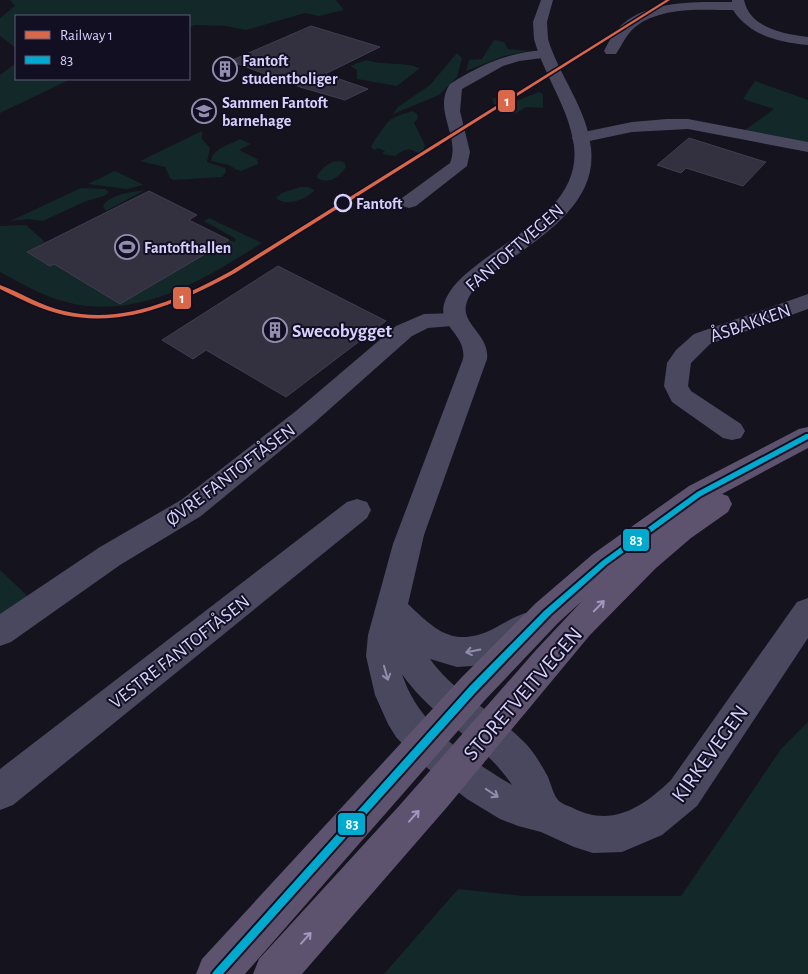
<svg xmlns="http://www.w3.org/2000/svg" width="808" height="974" font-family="'Alegreya Sans',sans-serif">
  <rect width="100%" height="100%" fill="#15131e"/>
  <g fill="#122829">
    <path d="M 10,0 L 336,0 L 344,10 L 319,16 L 305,13 L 246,30 L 226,26 L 195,25 L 189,27 L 189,16 L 16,16 L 16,48 L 0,36 L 0,18 L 15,6 Z"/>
    <path d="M 494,40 L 504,42 L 508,49 L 528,51 L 504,56 L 466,71 L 469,60 L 482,59 Z"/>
    <path d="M 457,53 L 462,58 L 457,77 L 439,95 L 393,114 L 398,107 L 430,85 Z"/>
    <path d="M 366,60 C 383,66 403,61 420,68 L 397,86 L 357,79 L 357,70 L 350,66 Z"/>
    <path d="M 16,63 L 16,79 L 71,79 L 0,113 L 0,75 Z"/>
    <path d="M 755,81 L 808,100 L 808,144 L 742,132 L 774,109 L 743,99 Z"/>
    <path d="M 539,92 L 543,94 L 543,108 L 526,107 L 515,114 L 498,113 L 492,99 L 498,97 L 514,102 Z"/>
    <path d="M 413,111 L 417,114 L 418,118 L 414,123 L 425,145 L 422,155 C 408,148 408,147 395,156 L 382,154 L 385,151 L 378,148 L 374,150 L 371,147 C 374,141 385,124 390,120 C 396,116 406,113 413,111 Z"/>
    <path d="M 202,131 L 202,139 L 210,148 L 207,162 L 225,168 L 226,172 L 222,177 L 174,180 L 170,178 L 165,167 L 140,161 Z"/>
    <path d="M 240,139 L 251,144 L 239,150 L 257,159 L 258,164 L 241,171 L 235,169 L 229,165 L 211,161 C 213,148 229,145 240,139 Z"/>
    <path d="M 340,161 L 344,162 L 346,167 C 339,177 330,185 317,178 L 317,175 C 324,167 329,161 340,161 Z"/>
    <path d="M 115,171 L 144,185 L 127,189 L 88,184 Z"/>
    <path d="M 300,187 L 309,187 L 314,190 C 308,200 284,207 276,198 L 282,193 Z"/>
    <path d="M 81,188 L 105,189 L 109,192 L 104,196 L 86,201 L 43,221 L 29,219 L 10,221 Z"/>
    <path d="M 145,190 L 106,211 L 103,206 C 110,194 132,192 145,190 Z"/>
    <path d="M 209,218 L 262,243 C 203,280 138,321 66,302 C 42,296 21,283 0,272 L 0,226 L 26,225 L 45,242 L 27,252 L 50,266 L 54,264 L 120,304 L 229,240 L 235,242 L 236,239 L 204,221 Z"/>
    <path d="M 0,570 L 34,602 L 0,620 Z"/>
    <path d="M 808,722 L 808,974 L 384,974 L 458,889 L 524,896 L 681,896 L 781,749 Z"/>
  </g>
  <g fill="#333140" stroke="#413d51">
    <path d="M 311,26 L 380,47 L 325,74 L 368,89 L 345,100 L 300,87 L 230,61 Z"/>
    <path d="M 689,138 L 759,160 L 766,162 L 743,186 L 686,168 L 681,173 L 657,165 Z"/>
    <path d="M 149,191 L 197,215 L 189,220 L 229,240 L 120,304 L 54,264 L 50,266 L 27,252 Z"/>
    <path d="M 278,266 L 386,321 L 286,397 L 206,350 L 193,359 L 162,340 Z"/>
  </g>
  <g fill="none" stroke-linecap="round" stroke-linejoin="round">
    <g fill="#4a485e" fill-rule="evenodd">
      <path d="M 732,0 L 744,0 C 750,28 783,34 808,37 L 808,45 C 779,42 750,36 733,10 C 702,10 660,6 634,28 C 626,35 622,45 616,54 L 606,54 L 604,51 C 609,41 615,30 624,23 C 651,0 698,2 732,2 Z"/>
      <path d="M 546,50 L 551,51 L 553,54 L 551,57 L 519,61 L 503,66 L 462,89 L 460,111 L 470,152 L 467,166 L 416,206 L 409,208 L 402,206 L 400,202 L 402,198 L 450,163 C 461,137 432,110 450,84 C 481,64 509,52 546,50 Z"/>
      <path d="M 667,119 L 688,119 L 808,142 L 808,152 L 688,129 L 632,132 L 580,143 L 574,142 L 572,138 L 574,134 L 632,122 Z"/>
      <path d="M 808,294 L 808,309 L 710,344 L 691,363 L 688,386 L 691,391 L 741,424 L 745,431 L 741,438 L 732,440 L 723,438 L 672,402 L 664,386 L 667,363 L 676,350 L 694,334 Z"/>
      <path d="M 456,313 L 464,315 L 467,320 L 464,325 L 428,328 L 412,336 L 314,423 L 201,516 L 120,565 L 11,642 L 0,646 L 0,614 L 100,547 L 181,500 L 296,411 L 396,326 L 424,314 Z"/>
      <path d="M 357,499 L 367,502 L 371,510 L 367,518 L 13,805 L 0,810 L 0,769 L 347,502 Z"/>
    </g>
    <path fill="#4a485e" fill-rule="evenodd" d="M 541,0 L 553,0 L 547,22 L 548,39 C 559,76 587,108 591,148 C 598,208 532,242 492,273 C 482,282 469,291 466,305 C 462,325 490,335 487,359 L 424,535 L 408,604 C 436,631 454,648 493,629 C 504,623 514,617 525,613 L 536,617 L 541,627 L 536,637 L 517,649 L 472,666 L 457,667 L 430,659 C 454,693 493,711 522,740 C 533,750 541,764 548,777 C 551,784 554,797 559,801 C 562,804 569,806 573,808 C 612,828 643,807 671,780 L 797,602 L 808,598 L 808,638 L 697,806 L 662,835 L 622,852 L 593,853 L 574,847 L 541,832 L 518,826 L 500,819 L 467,799 L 421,763 L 396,737 L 388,724 L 375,695 L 366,656 L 368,635 L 393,544 L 463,359 C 467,335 438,326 444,304 C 449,287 464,275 478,264 C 516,234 581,204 574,146 C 569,107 544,76 534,39 L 533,22 ZM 402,674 C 432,718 483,741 512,785 C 468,759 418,725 402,674 Z"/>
    <path fill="#5d536f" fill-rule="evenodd" d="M 808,427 L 808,448 L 722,494 L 728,496 L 732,504 L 728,512 L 691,538 L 656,568 L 590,635 L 448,806 L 302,974 L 253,974 L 259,959 L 399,806 L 536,650 L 582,601 L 558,623 L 485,700 L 245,974 L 196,974 L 202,959 L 461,678 L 536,603 L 593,554 L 689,486 L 799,429 Z"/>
    <defs>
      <path id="bus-1" d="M 806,434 L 808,434 L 808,439 L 701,496 L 606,565 L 550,615 L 476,692 L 223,974 L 212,974 L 214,971 L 470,686 L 544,611 L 602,561 L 697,492 Z"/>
    </defs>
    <use href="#bus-1" stroke="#120f22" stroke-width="4"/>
    <use href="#bus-1" fill="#00a9ce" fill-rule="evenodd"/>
    <defs>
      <path id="rail-1" d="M 666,0 L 670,0 L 235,273 C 182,302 126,328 64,315 C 42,310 20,299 0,289 L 0,285 C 22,293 41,306 64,311 C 124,325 179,299 231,271 Z"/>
    </defs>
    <use href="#rail-1" stroke="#120f22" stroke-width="3"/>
    <use href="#rail-1" fill="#d96749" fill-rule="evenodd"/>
  </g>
  <defs><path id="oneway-shaft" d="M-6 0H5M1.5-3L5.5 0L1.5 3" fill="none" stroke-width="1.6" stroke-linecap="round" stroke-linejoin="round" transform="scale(1.25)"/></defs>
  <g stroke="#a098bd">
    <use href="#oneway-shaft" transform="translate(599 606) rotate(-46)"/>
    <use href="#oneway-shaft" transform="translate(414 816) rotate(-48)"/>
    <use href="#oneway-shaft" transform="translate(306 938) rotate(-48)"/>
  </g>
  <g stroke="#908cae">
    <use href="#oneway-shaft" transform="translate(473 651) rotate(168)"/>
    <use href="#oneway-shaft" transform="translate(386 673) rotate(74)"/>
    <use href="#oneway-shaft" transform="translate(492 793) rotate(34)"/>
  </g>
  <defs>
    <symbol id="building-ring" viewBox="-11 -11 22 22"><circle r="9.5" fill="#120f22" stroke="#938eaf" stroke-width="1.5"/><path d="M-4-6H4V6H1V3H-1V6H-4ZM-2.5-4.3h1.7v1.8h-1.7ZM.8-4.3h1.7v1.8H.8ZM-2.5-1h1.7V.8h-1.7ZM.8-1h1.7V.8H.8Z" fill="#938eaf"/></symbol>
    <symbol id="school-ring" viewBox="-11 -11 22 22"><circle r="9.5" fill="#120f22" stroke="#938eaf" stroke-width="1.5"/><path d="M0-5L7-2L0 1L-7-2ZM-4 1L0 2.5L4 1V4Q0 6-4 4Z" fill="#938eaf"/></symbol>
    <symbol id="stadium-ring" viewBox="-11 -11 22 22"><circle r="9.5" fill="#120f22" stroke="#938eaf" stroke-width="1.5"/><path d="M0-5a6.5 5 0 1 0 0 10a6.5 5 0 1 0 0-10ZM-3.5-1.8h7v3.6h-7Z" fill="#938eaf"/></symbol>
  </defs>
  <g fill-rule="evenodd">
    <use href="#building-ring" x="211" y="55" width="28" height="28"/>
    <use href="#school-ring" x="190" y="97" width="28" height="28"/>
    <use href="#stadium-ring" x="113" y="233" width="28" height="28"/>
    <use href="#building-ring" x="261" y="316" width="28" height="28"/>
  </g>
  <circle fill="#120f22" stroke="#d7d1fd" stroke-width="2.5" cx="343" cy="203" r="8"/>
  <g text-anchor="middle" stroke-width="4" stroke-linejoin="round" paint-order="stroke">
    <g font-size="16" font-weight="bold" fill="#d7d1fd" stroke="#120f22" text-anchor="start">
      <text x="242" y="66">Fantoft<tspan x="242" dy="18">studentboliger</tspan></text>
      <text x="222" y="108">Sammen Fantoft<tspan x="222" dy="18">barnehage</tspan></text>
      <text x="144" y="253">Fantofthallen</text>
    </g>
    <g font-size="16" font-weight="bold" fill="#d7d1fd" stroke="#120f22" text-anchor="start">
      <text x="356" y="209">Fantoft</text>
    </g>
    <g font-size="19" fill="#d7d1fd" stroke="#120f22">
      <text transform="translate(514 247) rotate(-41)" y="7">FANTOFTVEGEN</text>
      <text transform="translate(750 322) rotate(-19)" y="7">ÅSBAKKEN</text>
      <text transform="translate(230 474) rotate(-37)" y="7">ØVRE FANTOFTÅSEN</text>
      <text transform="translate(179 651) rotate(-38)" y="7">VESTRE FANTOFTÅSEN</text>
    </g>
    <g font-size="19" font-weight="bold" fill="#d7d1fd" stroke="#120f22" text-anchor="start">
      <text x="292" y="337">Swecobygget</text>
    </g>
    <g font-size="22" fill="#d7d1fd" stroke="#120f22">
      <text transform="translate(522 693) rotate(-49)" y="8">STORETVEITVEGEN</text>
      <text transform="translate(709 753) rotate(-54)" y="8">KIRKEVEGEN</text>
    </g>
  </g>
  <g stroke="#120f22" stroke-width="2">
    <rect x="497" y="89" width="19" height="24" rx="5" fill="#d96749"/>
    <rect x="172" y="286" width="20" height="24" rx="5" fill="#d96749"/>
    <rect x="622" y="528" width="28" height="24" rx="5" fill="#00a9ce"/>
    <rect x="337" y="812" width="29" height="24" rx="5" fill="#00a9ce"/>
  </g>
  <g font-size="14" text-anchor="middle" font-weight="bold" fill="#fff">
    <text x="507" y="106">1</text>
    <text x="182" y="303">1</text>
    <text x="636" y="545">83</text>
    <text x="352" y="829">83</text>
  </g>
  <rect x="15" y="15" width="175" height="65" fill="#120f22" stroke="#615d7a"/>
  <rect x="25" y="31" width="25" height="8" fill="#d96749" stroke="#615d7a"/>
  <text x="60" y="40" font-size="15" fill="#d7d1fd">Railway 1</text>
  <rect x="25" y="56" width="25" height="8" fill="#00a9ce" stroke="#615d7a"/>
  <text x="60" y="65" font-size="15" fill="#d7d1fd">83</text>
</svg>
